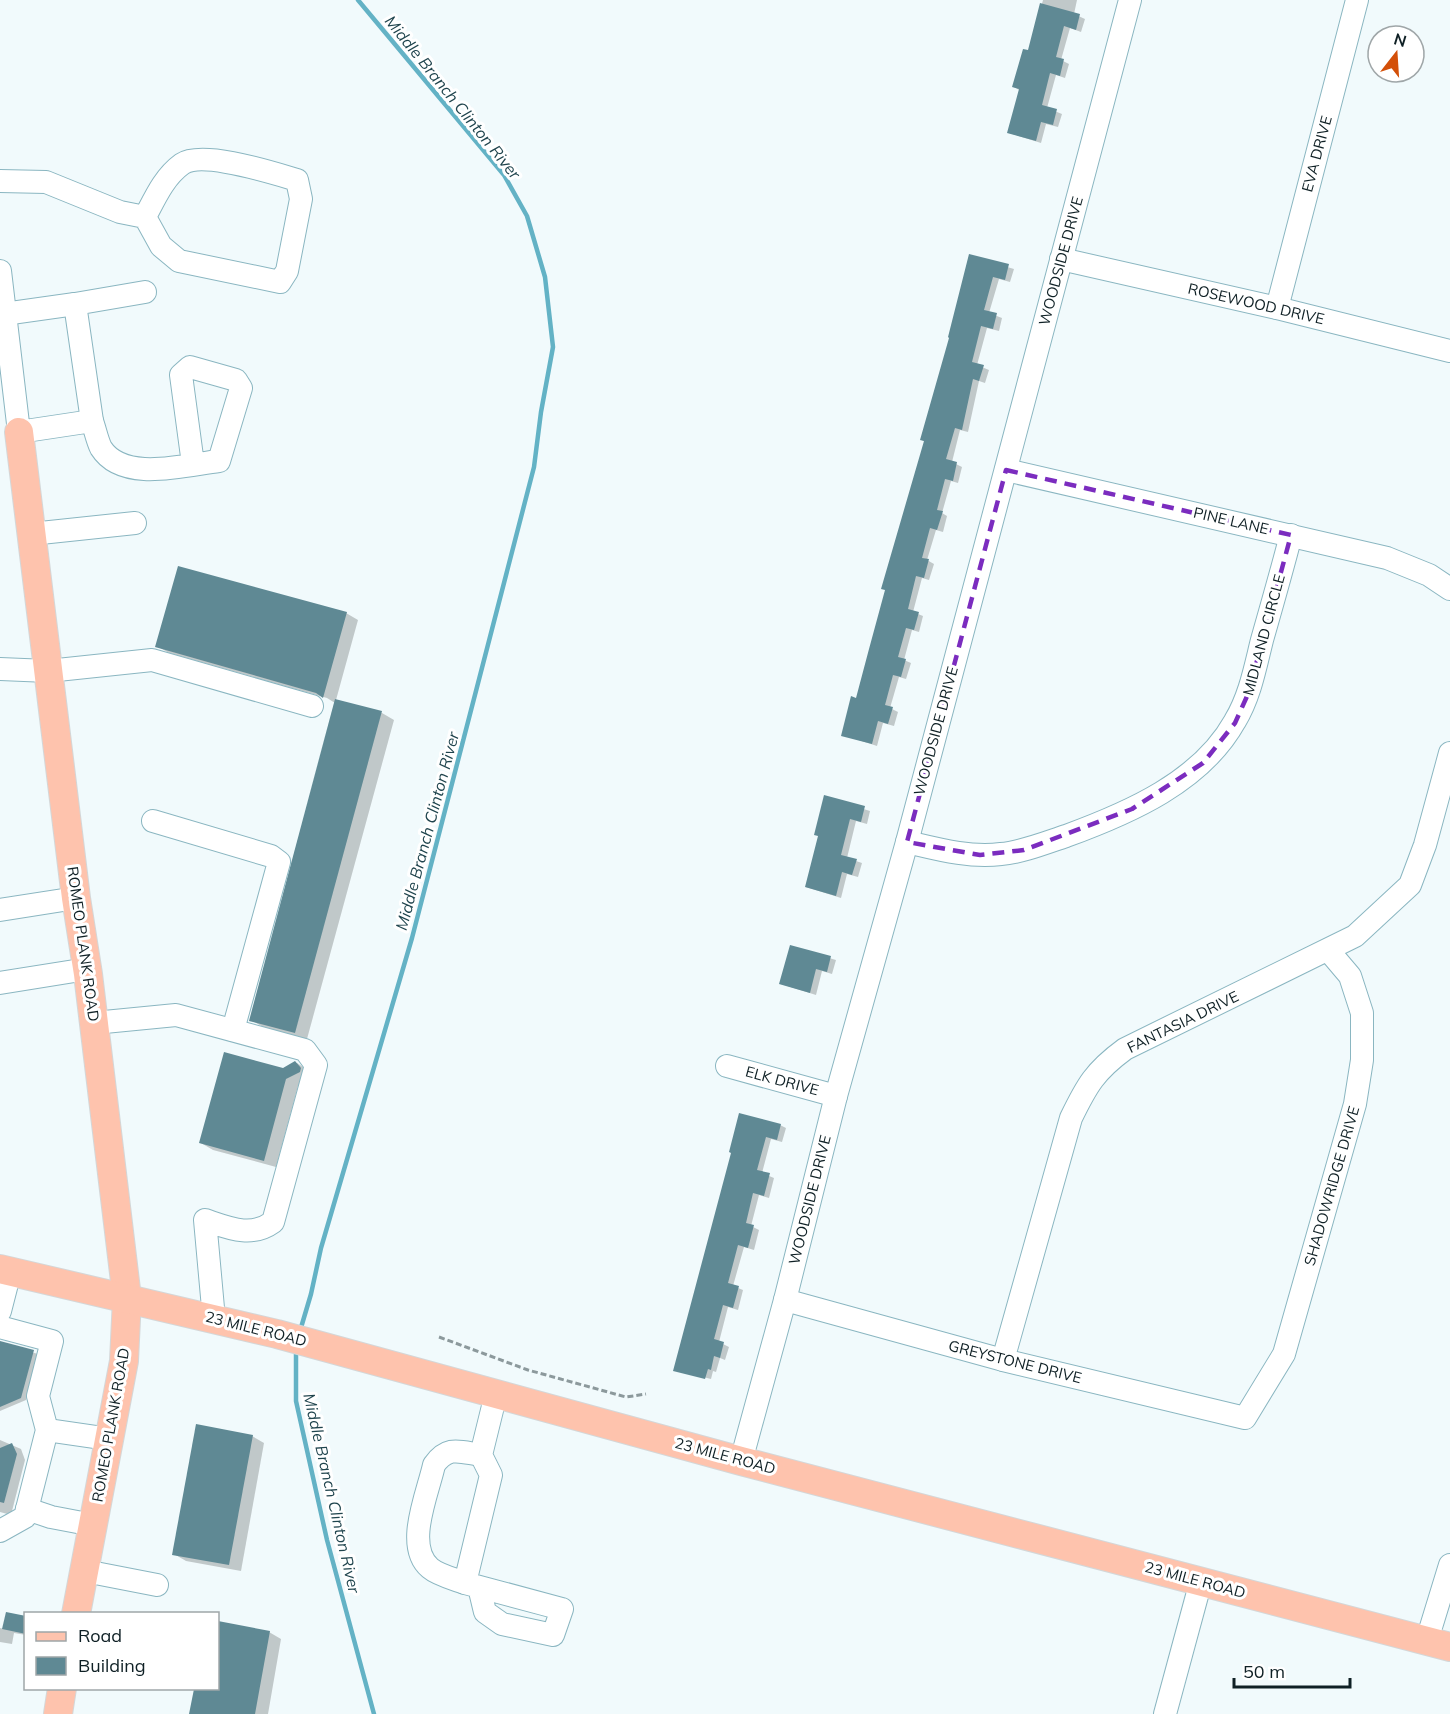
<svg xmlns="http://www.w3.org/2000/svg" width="1450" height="1714" font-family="Mulish,sans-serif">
  <rect width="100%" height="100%" fill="#f1fafc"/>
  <g fill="#0003">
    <path d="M 1043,0 L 1077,0 L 1074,14 L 1085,19 L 1081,32 L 1070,28 L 1061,60 L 1069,64 L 1065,78 L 1056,75 L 1047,108 L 1062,114 L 1058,127 L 1046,124 L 1041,143 L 1009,133 L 1021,91 L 1014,87 L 1029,52 Z"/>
    <path d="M 970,256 L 1014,269 L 1010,282 L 999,279 L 989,313 L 1002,318 L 999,331 L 987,328 L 977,365 L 989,370 L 985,383 L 979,381 L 968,432 L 960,430 L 952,462 L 962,467 L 958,483 L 951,481 L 942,513 L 947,516 L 943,532 L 936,530 L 927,560 L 934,564 L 929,580 L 922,578 L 913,612 L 923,616 L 919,632 L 912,630 L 904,660 L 911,663 L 906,679 L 899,677 L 890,708 L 898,712 L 894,726 L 883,723 L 877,746 L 843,735 L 857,699 L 925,442 L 922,440 L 951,338 Z"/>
    <path d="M 346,613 L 358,620 L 336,700 L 382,713 L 394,720 L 307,1039 L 263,1027 L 251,1020 L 335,703 L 327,698 L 169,653 L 157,646 Z"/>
    <path d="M 825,797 L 870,811 L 867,824 L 856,821 L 847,858 L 862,863 L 858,877 L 847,874 L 841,898 L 806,887 L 820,836 Z"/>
    <path d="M 791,947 L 836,960 L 832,974 L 822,971 L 816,995 L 781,984 Z"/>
    <path d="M 297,1063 L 309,1071 L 312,1078 L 298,1086 L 276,1167 L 213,1150 L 201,1143 L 283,1070 Z"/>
    <path d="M 780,1125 L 786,1128 L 782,1142 L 771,1139 L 762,1173 L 774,1178 L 769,1198 L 759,1195 L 751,1226 L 759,1230 L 754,1250 L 744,1247 L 733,1286 L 743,1290 L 738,1310 L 728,1307 L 719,1342 L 729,1347 L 725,1360 L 720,1358 L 716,1372 L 713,1371 L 711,1379 L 679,1371 L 733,1153 Z"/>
    <path d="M 0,1343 L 38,1354 L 26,1400 L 0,1411 Z"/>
    <path d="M 252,1436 L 264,1443 L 241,1571 L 186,1561 L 174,1554 Z"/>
    <path d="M 0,1440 L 21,1449 L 25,1460 L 11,1515 L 0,1512 Z"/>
    <path d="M 26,1618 L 26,1635 L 14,1633 L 12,1644 L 0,1642 L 0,1628 L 4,1629 Z"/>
    <path d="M 218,1623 L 269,1632 L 281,1639 L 268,1714 L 190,1714 L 195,1688 L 218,1688 Z"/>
  </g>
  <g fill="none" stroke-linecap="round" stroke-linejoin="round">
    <g stroke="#63b2c5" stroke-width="4.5">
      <path d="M 300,1331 L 311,1294 L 321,1248 L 412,938 L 534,467 L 541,412 L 553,347 L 545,277 L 527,216 L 504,175 L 358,0"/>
      <path d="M 296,1351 L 296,1401 L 327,1540 L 374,1714"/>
    </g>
  </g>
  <g fill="#5f8994">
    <path d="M 1040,3 L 1080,14 L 1076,30 L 1064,26 L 1056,57 L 1064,59 L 1060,76 L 1050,73 L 1042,105 L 1057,109 L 1053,125 L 1041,122 L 1036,141 L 1007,133 L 1019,89 L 1012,87 L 1023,49 L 1028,50 Z"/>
    <path d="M 969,254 L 1009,264 L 1005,280 L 993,277 L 984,310 L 997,313 L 993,329 L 981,326 L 972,362 L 984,365 L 979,381 L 973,379 L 962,430 L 955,428 L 946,459 L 957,462 L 953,481 L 945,479 L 937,510 L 943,511 L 937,530 L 930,528 L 922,558 L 929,559 L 924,578 L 916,576 L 908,609 L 919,612 L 914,630 L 906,628 L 898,657 L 906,659 L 901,677 L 893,675 L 885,705 L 893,707 L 888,724 L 878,721 L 872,744 L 841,736 L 851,696 L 856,698 L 869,649 L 885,590 L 881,589 L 924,441 L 920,440 L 949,338 L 948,337 Z"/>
    <path d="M 178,566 L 347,612 L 323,698 L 316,693 L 155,647 Z"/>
    <path d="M 335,699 L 382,711 L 295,1033 L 249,1021 Z"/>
    <path d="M 824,795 L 865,806 L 861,822 L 850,819 L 841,855 L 857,859 L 852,875 L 842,872 L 836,896 L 805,887 L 818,836 L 814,835 Z"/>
    <path d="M 790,945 L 831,956 L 827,972 L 816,969 L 810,993 L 779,984 Z"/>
    <path d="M 224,1052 L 283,1068 L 295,1061 L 301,1068 L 300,1072 L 286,1079 L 264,1161 L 199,1143 Z"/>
    <path d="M 739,1113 L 781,1124 L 777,1140 L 766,1137 L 757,1170 L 770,1173 L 764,1196 L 753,1193 L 746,1223 L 754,1225 L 748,1248 L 738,1245 L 728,1283 L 739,1286 L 733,1308 L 723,1305 L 714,1339 L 724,1342 L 720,1358 L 714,1356 L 711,1370 L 708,1369 L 705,1379 L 673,1371 L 731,1153 L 729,1152 Z"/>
    <path d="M 0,1341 L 34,1350 L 21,1398 L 0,1407 Z"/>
    <path d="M 196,1424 L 253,1435 L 229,1565 L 172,1555 Z"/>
    <path d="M 12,1443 L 17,1454 L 4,1503 L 0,1502 L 0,1448 Z"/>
    <path d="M 6,1612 L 26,1616 L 26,1634 L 2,1629 Z"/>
    <path d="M 218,1621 L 270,1631 L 255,1714 L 189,1714 L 194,1689 L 218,1689 Z"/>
  </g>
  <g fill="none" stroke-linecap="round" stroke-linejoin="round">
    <defs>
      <g id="minor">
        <path d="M 0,181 L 46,182 L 120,212 L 145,217 L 161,246 L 179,261 L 280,282 L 287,271 L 301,199 L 297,180 C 273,173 202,150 182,164 C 164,177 155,198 145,217"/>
        <path d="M 1061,259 L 1277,308 L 1450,351"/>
        <path d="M 0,271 L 19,432 L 92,421 C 95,429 97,440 101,448 C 123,483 185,465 219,461 L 241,388 L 236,380 L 190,367 L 181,375 L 193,464"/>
        <path d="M 1277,308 L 1357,0"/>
        <path d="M 4,314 L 75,304"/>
        <path d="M 92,421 L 75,304 L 145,292"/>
        <path d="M 1006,470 L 1387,558 L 1429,575 L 1450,589"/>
        <path d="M 31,534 L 135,523"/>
        <path d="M 0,669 L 48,671 L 152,660 L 312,706"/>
        <path d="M 153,821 L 271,856 L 279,862 L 233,1030"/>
        <path d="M 907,842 C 937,849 969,858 1001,854 C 1023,852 1045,843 1066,836 C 1129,813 1201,782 1235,721 C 1250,696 1255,668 1262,640 C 1272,605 1282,570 1291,535"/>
        <path d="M 0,910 L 76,898"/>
        <path d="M 0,983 L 87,969"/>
        <path d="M 94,1023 L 176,1015 L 305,1050 L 316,1065 L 273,1222 C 251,1238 229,1228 205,1220 L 214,1319"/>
        <path d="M 727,1066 L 836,1096"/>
        <path d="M 785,1300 L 1003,1360 L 1245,1418 L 1284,1354 L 1355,1104 L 1362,1060 L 1362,1013 L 1350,976 L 1328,950"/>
        <path d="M 0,1311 L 10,1272"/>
        <path d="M 0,1327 L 52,1341 L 38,1396 L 47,1430 L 25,1517 L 0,1531"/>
        <path d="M 1003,1360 L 1071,1118 C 1087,1085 1095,1071 1125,1049 L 1355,936 L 1410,885 L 1425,845 L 1450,753"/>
        <path d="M 47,1430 L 109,1439"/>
        <path d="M 741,1461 L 785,1300 L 836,1096 L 907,842 L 1130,0"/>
        <path d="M 27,1509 L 51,1517 L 93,1525"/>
        <path d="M 85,1571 L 157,1585"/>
        <path d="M 465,1583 C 454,1579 438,1575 430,1568 C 404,1546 428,1493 434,1465 C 448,1445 460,1452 481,1455"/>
        <path d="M 479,1587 L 485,1612 L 502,1624 L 553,1635 L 562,1609 L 465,1583 L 491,1475 L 481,1455 L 496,1394"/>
        <path d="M 1427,1640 L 1450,1565"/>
        <path d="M 1165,1714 L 1201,1581"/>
      </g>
      <g id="major">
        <path d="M 19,432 L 76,898 L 88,974 L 127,1298 L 124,1361 L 76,1614"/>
        <path d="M 0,1269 L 277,1334 L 741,1461 L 1450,1647"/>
        <path d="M 58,1714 L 62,1688"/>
      </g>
    </defs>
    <use href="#minor" stroke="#8ab6c1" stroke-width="24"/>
    <use href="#major" stroke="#d4d7d8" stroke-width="30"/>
    <path stroke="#8c999c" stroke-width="3" stroke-dasharray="6 3" stroke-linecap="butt" d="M 439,1337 L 528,1370 L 626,1397 L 646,1394"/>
    <use href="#minor" stroke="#fff" stroke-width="22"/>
    <use href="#major" stroke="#fec3ad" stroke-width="28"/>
  </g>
  <path fill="none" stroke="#7b2cbf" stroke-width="4.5" stroke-dasharray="12 8" stroke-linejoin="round" d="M 1006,470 L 1291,535 L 1248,694 L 1235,723 L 1203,763 L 1132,809 L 1024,850 L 980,855 L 907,842 Z"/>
  <g text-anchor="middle" stroke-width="6" stroke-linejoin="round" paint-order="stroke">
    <g font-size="15" fill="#0f2025" stroke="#fff">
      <text transform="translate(1317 154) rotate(-75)" y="5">EVA DRIVE</text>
      <text transform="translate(1061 261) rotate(-75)" y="5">WOODSIDE DRIVE</text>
      <text transform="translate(1256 304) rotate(13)" y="5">ROSEWOOD DRIVE</text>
      <text transform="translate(1231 521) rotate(13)" y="5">PINE LANE</text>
      <text transform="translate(1264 635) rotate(-75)" y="5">MIDLAND CIRCLE</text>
      <text transform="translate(936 731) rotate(-75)" y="5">WOODSIDE DRIVE</text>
      <text transform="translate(83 944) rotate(82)" y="5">ROMEO PLANK ROAD</text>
      <text transform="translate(1183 1022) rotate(-26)" y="5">FANTASIA DRIVE</text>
      <text transform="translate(782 1081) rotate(15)" y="5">ELK DRIVE</text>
      <text transform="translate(1332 1186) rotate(-74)" y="5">SHADOWRIDGE DRIVE</text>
      <text transform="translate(810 1200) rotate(-76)" y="5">WOODSIDE DRIVE</text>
      <text transform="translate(256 1329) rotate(14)" y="5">23 MILE ROAD</text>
      <text transform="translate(1015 1362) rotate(14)" y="5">GREYSTONE DRIVE</text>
      <text transform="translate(111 1425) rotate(-80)" y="5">ROMEO PLANK ROAD</text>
      <text transform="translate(725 1456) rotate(15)" y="5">23 MILE ROAD</text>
      <text transform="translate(1195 1580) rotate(15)" y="5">23 MILE ROAD</text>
    </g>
    <g font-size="16" font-style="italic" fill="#1f444d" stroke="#fff">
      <text transform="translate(453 97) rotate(51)" y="6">Middle Branch Clinton River</text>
      <text transform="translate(427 831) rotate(-75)" y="6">Middle Branch Clinton River</text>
      <text transform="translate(332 1493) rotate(77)" y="6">Middle Branch Clinton River</text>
    </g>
  </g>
  <rect x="24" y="1612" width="195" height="78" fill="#ffffff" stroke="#9fa6a8" stroke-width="1.5"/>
  <rect x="36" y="1632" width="30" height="9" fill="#fec3ad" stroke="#9fa6a8" stroke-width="1.5"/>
  <text x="78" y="1642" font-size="18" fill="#0f2025">Road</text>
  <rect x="36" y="1657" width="30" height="18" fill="#5f8994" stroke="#9fa6a8" stroke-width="1.5"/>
  <text x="78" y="1672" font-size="18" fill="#0f2025">Building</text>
  <g transform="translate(1396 54) rotate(17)"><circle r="28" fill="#ffffff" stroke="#9fa6a8" stroke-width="1.5"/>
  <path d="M0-4.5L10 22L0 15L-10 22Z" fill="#d34f08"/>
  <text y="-9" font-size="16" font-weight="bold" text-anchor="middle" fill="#0f2025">N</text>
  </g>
  <path d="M1234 1678v9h116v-9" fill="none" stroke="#0f2025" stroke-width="3"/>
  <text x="1243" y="1678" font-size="18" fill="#0f2025" stroke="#ffffff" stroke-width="4.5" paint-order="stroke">50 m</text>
</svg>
